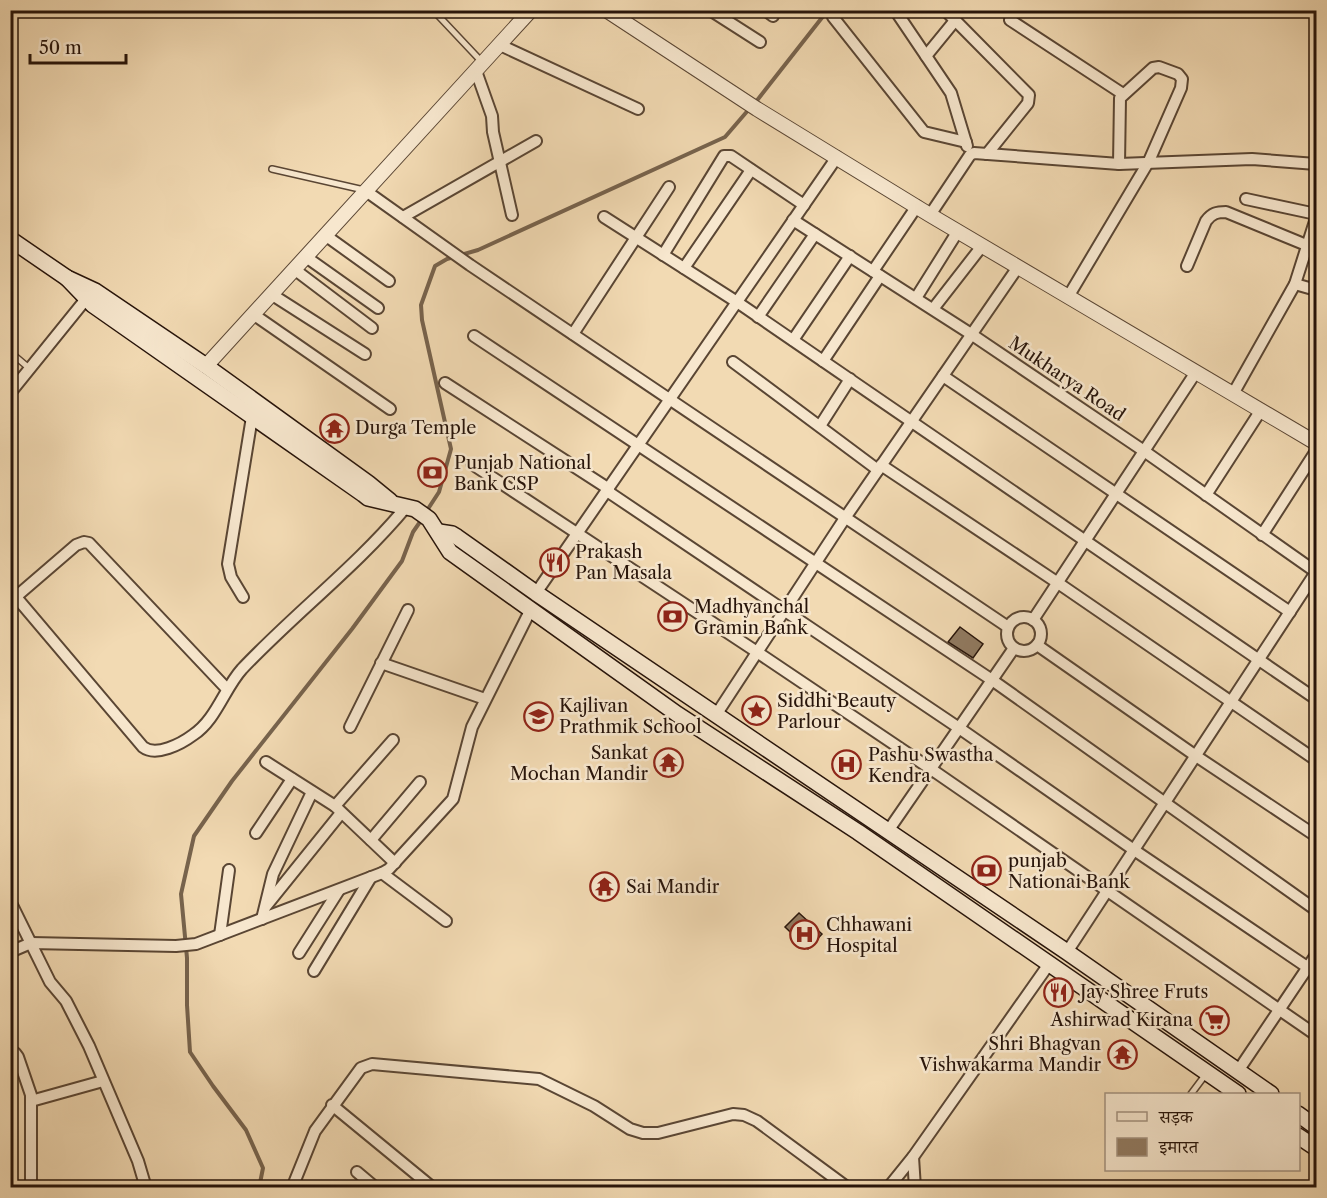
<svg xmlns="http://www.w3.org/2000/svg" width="1327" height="1198" font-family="'Libre Caslon Text','Noto Serif Devanagari',serif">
  <rect width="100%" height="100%" fill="#f2dab3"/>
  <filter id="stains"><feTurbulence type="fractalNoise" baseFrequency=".00333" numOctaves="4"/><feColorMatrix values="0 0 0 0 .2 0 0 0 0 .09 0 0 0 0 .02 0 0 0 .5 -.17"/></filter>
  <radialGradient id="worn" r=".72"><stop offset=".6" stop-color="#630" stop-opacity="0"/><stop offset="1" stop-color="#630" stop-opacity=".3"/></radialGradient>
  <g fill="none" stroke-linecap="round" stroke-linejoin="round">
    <g stroke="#77634d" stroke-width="4">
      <path d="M 755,103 L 828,10"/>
      <path d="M 426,512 L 439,492 L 451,449 L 422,320 L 421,305 L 435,266 L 447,259 L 478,250 L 725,137 L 750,108"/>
      <path d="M 259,1188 L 263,1168 L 246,1130 L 213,1086 L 190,1052 L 187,1005 L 187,958 L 181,894 L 194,836 L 232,781 L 352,629 L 402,561 L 413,532 L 422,519"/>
    </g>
  </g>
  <g fill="#917b62" stroke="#27140a" stroke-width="1.5">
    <path d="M 960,627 L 983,644 L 973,658 L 948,642 Z"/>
    <path d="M 799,913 L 822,934 L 808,949 L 785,927 Z"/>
  </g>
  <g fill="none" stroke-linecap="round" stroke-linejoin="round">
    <defs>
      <g id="service">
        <path d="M 433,10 L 481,61"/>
        <path d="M 272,169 L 364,190"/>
        <path d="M 10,352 L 29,368"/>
        <path d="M 1191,1094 L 1206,1074"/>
      </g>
      <g id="minor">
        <path d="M 710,10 L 760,42"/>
        <path d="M 765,10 L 773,16"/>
        <path d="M 895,10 L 951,93 L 967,146"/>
        <path d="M 945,10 L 1029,95 L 1028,103 L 987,154"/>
        <path d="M 833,17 L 924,132 L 966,142"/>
        <path d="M 1010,20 L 1123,94"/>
        <path d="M 500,45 L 638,109"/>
        <path d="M 926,56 L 953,23 L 958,10"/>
        <path d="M 476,71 L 492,116 L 493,132 L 512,215"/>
        <path d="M 366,191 L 470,265 L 1008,627"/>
        <path d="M 1246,199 L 1316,214"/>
        <path d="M 930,215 L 970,155 L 974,153 L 1119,164 L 1252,159 L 1316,164"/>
        <path d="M 403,217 L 536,141"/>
        <path d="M 604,217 L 737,302 L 1316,699"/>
        <path d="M 793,220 L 971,334 L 1144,451 L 1316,572"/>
        <path d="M 325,235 L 389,281"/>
        <path d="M 663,255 L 724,156 L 731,156 L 804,205"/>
        <path d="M 306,257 L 378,308"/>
        <path d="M 1187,266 L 1206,221 C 1212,213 1217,212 1226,212 L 1316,249"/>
        <path d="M 684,268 L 751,170"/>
        <path d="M 294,269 L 372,328"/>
        <path d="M 873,271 L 917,206"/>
        <path d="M 1295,284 L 1316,290"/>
        <path d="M 271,294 L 365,354"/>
        <path d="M 1068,297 L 1149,161 L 1181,88 L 1182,79 L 1178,74 L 1159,67 L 1153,68 L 1120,98 L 1119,164"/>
        <path d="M 916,298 L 958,231"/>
        <path d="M 933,309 L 982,246"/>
        <path d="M 253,314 L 390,409"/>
        <path d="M 758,317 L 815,234"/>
        <path d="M 573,334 L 669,187"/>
        <path d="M 474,336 L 992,680 L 1316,910"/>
        <path d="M 793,340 L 850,256"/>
        <path d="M 823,361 L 880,276"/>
        <path d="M 733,362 L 878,470"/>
        <path d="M 943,376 L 1290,612"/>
        <path d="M 445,383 L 609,489"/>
        <path d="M 10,393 L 86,299"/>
        <path d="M 1233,394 L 1295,284 L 1316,218"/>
        <path d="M 820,426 L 850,379"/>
        <path d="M 472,464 L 757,652 L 931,769 L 1316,1035"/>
        <path d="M 881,465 L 1058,583 L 1316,760"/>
        <path d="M 607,491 L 959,728 L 1134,850 L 1316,973"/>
        <path d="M 1206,495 L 1261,410"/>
        <path d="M 1262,535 L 1316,451"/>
        <path d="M 536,593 L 837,157"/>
        <path d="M 16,597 L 143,747 C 156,757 181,744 193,735 C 216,720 224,689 242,669 C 295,613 357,566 406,507"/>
        <path d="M 243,597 L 231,577 L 228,564 L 252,417"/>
        <path d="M 11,601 L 76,545 L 84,542 L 89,543 L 227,689"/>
        <circle cx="1024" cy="634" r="17"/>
        <path d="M 1033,620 L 1196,372"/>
        <path d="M 1037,645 L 1196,756 L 1316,836"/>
        <path d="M 381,663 L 485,699"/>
        <path d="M 716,715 L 845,518 L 1018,267"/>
        <path d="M 350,727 L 408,610"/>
        <path d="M 266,762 L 335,806 L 395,863"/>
        <path d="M 335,806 L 393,740"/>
        <path d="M 888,831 L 1014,648"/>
        <path d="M 256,833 L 292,779"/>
        <path d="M 371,840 L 420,782"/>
        <path d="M 382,873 L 446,921"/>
        <path d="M 10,901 L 50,982 L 66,1001 L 89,1046 L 138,1161 L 146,1188"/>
        <path d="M 266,906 L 341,813"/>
        <path d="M 262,919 L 273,874 L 312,792"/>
        <path d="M 220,935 L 229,870"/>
        <path d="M 10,952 L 31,943 L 176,946 L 196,944 L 382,873 L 389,869 L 453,799 L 472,727 L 531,609"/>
        <path d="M 1067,952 L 1316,572"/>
        <path d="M 299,953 L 339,890"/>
        <path d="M 314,971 L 371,877"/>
        <path d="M 10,1051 L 15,1053 L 18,1057 L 31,1095 L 31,1188"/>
        <path d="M 1238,1071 L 1316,955"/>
        <path d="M 31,1101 L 103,1081"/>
        <path d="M 332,1105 L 433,1188"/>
        <path d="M 913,1157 L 915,1188"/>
        <path d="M 357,1172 L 376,1188"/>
        <path d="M 292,1188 L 315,1131 L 361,1068 L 372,1064 L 539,1079 L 594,1106 L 630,1129 L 643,1133 L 658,1133 L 733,1114 L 744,1115 L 757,1121 L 848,1188"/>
        <path d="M 888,1188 L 913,1157 L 1049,964"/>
      </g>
      <g id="tertiary">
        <path d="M 606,10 L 757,109 L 930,215 L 1316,443"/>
        <path d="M 206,366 L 531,10"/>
      </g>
      <g id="secondary">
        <path d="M 10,239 L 67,278 L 95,291 L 206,366 L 368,483 L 390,501"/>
        <path d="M 67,278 L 93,305 L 363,494 L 368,498 L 415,509 L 429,519 L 450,552 L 677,714 L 858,832 L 1238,1094"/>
        <path d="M 439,532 L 452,534 L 457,537 L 536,593 L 1067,952 L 1271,1094"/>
        <path d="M 1298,1114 L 1316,1127"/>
        <path d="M 1298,1136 L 1316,1148"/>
      </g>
    </defs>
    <use href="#service" stroke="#5a4634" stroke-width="8"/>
    <use href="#minor" stroke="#5a4634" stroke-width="14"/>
    <use href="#tertiary" stroke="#5a4634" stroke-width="16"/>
    <use href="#secondary" stroke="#27140a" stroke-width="18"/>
    <use href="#service" stroke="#f7e7ce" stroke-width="5"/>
    <use href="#minor" stroke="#f7e7ce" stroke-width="10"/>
    <use href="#tertiary" stroke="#f7e7ce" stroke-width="14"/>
    <use href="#secondary" stroke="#f7e7ce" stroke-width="15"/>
  </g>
  <defs>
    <symbol id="temple-ring" viewBox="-11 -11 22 22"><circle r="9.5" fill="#f7e7ce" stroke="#8f2418" stroke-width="1.5"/><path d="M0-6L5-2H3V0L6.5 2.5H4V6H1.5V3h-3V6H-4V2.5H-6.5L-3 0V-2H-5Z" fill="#8f2418"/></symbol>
    <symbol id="bank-ring" viewBox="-11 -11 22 22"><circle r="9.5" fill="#f7e7ce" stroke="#8f2418" stroke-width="1.5"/><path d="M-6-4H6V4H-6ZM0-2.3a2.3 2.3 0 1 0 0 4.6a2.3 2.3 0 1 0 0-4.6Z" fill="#8f2418"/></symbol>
    <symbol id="restaurant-ring" viewBox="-11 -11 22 22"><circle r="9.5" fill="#f7e7ce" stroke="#8f2418" stroke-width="1.5"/><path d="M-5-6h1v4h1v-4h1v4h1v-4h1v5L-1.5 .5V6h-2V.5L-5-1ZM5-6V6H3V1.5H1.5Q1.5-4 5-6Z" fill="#8f2418"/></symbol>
    <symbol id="sight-ring" viewBox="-11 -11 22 22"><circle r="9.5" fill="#f7e7ce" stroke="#8f2418" stroke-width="1.5"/><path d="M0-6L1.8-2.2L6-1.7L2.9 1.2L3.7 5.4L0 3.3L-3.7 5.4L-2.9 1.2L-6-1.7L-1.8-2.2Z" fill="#8f2418"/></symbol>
    <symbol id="university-ring" viewBox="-11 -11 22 22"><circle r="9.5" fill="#f7e7ce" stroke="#8f2418" stroke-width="1.5"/><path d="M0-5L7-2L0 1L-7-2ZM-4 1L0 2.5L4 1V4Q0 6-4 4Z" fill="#8f2418"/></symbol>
    <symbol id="hospital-ring" viewBox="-11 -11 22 22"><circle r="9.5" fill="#f7e7ce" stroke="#8f2418" stroke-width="1.5"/><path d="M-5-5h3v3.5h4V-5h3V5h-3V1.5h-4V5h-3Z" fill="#8f2418"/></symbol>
    <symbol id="supermarket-ring" viewBox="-11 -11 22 22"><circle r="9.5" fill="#f7e7ce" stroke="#8f2418" stroke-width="1.5"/><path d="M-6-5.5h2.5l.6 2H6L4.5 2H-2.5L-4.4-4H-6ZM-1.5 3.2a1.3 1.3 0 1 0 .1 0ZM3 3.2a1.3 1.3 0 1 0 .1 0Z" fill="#8f2418"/></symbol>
  </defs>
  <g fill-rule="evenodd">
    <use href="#temple-ring" x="318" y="412" width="33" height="33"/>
    <use href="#bank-ring" x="416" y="456" width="33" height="33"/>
    <use href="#restaurant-ring" x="538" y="546" width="33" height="33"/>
    <use href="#bank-ring" x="656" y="600" width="33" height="33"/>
    <use href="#sight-ring" x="740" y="694" width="33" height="33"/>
    <use href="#university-ring" x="522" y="700" width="33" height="33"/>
    <use href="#temple-ring" x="652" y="746" width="33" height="33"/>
    <use href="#hospital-ring" x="830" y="748" width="33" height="33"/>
    <use href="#bank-ring" x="970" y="854" width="33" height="33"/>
    <use href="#temple-ring" x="588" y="870" width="33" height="33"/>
    <use href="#hospital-ring" x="788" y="918" width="33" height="33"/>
    <use href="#restaurant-ring" x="1042" y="976" width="33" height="33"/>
    <use href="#supermarket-ring" x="1198" y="1004" width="33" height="33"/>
    <use href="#temple-ring" x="1106" y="1038" width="33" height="33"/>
  </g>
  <g text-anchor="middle" stroke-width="5" stroke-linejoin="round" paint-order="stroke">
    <g font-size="18" fill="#27140a" stroke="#f7e7ce">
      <text transform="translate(1067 379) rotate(34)" y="6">Mukharya Road</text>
    </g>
    <g font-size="18" fill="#27140a" stroke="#f7e7ce" text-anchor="start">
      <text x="355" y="434">Durga Temple</text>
      <text x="454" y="469">Punjab National<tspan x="454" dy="21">Bank CSP</tspan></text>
      <text x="575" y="558">Prakash<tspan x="575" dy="21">Pan Masala</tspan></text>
      <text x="694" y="613">Madhyanchal<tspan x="694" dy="21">Gramin Bank</tspan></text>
      <text x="777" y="707">Siddhi Beauty<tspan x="777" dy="21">Parlour</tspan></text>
      <text x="559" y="712">Kajlivan<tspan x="559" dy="21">Prathmik School</tspan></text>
      <text x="648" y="759" text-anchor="end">Sankat<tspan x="648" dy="21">Mochan Mandir</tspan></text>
      <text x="868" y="761">Pashu Swastha<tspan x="868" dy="21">Kendra</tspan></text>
      <text x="1008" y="867">punjab<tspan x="1008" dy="21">Nationai Bank</tspan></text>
      <text x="626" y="893">Sai Mandir</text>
      <text x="826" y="931">Chhawani<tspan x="826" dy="21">Hospital</tspan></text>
      <text x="1080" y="998">Jay Shree Fruts</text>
      <text x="1193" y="1026" text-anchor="end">Ashirwad Kirana</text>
      <text x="1101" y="1050" text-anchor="end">Shri Bhagvan<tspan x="1101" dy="21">Vishwakarma Mandir</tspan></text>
    </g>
  </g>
  <rect width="1327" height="1198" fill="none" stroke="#f2dab3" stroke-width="36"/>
  <rect x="12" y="12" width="1303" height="1174" fill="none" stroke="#27140a" stroke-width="3"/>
  <rect x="18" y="18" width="1291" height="1162" fill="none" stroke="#27140a" stroke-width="1.5"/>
  <rect x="1105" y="1093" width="195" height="78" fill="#f7e7ce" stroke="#a49380" stroke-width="1.5"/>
  <rect x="1117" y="1112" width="30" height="9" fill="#f7e7ce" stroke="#a49380" stroke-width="1.5"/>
  <text x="1159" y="1123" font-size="18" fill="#27140a">सड़क</text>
  <rect x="1117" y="1138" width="30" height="18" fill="#917b62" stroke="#a49380" stroke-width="1.5"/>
  <text x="1159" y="1153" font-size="18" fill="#27140a">इमारत</text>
  <path d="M30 54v9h96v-9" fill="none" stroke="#27140a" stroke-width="3"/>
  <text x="39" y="54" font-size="18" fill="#27140a" stroke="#f7e7ce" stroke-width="4.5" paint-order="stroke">50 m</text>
  <rect width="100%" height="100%" filter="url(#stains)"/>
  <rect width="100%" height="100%" fill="url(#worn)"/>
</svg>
